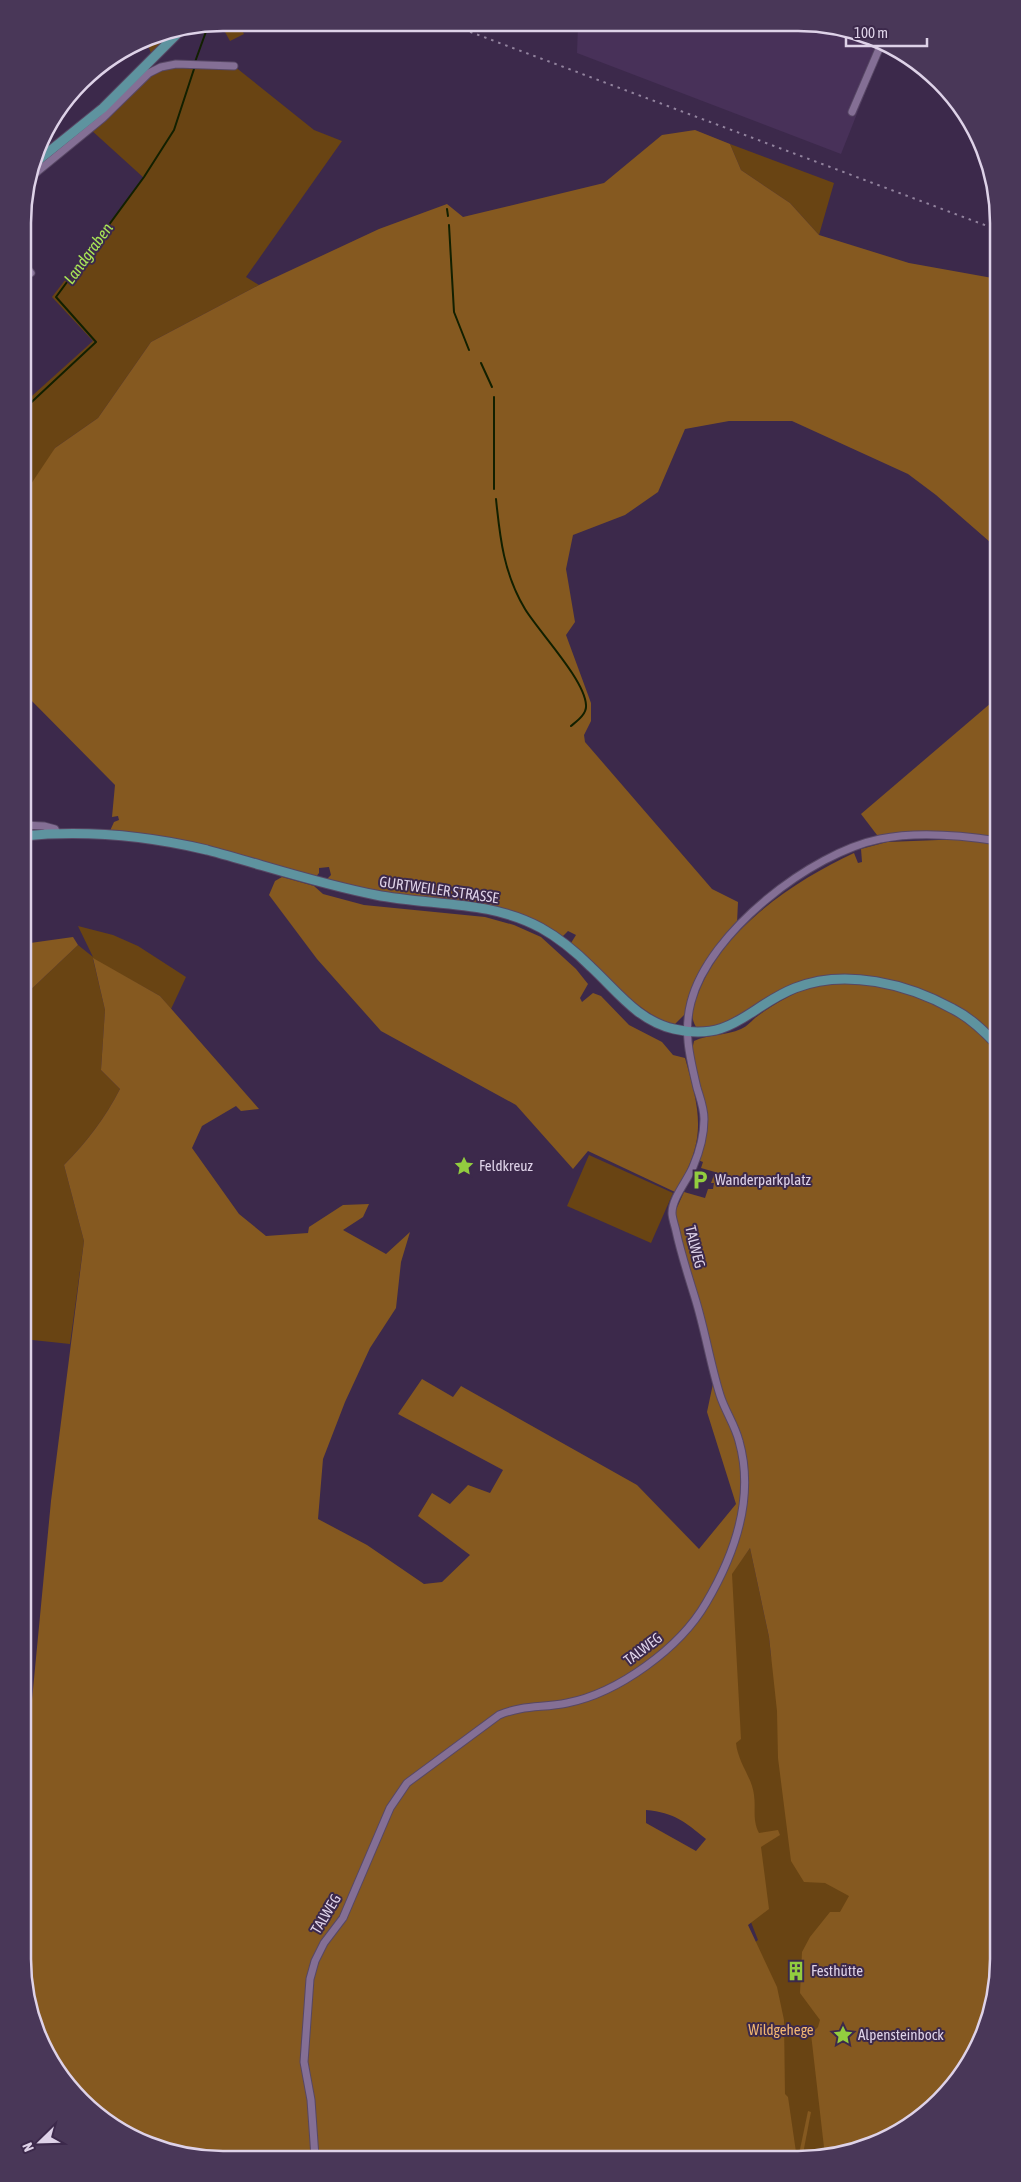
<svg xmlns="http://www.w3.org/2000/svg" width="1021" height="2182" font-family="'Asap Condensed',sans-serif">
  <rect width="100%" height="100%" fill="#3c294b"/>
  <path fill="#483159" d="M 578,25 L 837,26 L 885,43 L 841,154 L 577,53 Z"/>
  <g fill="#694413">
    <path d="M 220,23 L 238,23 L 244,34 L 230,41 Z"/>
    <path d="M 178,31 L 152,56 L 148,45 L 153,36 Z"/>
    <path d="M 234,66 L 314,130 L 342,141 L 246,277 L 259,285 L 151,342 L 98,418 L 55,448 L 23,513 L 23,404 L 93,341 L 52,297 L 144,178 L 90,129 L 161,67 Z"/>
    <path d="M 730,144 L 834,183 L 819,235 L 790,203 L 741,170 Z"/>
    <path d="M 78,926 L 113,935 L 138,946 L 186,977 L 171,1009 L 160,996 L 93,959 L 105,1010 L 101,1070 L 120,1089 C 105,1118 87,1142 64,1165 L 84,1241 L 70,1344 L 23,1339 L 23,997 L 78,945 L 93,957 Z"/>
    <path d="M 589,1155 L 673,1193 L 651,1243 L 567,1206 Z"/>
    <path d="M 750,1548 L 769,1637 L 771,1656 L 852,1895 L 842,2154 L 798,2159 L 726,2159 L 684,2000 L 758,1940 L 747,1912 L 682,1641 Z"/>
  </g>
  <g fill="#855920" fill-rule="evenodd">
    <path d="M 695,130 L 730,144 L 741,170 L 790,203 L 819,235 L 909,263 L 998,279 L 998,549 L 936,495 L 908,474 L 792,421 L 729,421 L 685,429 L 658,492 L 625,515 L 573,535 L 566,569 L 575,622 L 566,635 L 591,703 L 591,721 L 584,735 L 585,742 L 712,889 L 738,902 L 737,923 L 708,958 L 697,976 L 688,1000 L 686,1013 L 675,1024 C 644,1020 595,965 571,943 L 576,935 L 568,931 L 562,937 L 517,913 L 488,905 L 365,891 L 326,880 L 331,875 L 329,867 L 319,868 L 319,873 L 315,878 L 109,833 L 114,822 L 119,820 L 118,816 L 112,817 L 115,785 L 23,692 L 23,513 L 31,484 L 55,448 L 98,418 L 151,342 L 259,285 L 379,229 L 447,204 L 463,217 L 604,183 L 662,135 Z"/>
    <path d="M 998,697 L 998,838 L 877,835 L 861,814 Z"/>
    <path d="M 964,839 L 998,845 L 998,1043 L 977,1021 L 904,985 L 813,980 L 737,1018 L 706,1029 L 696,1027 C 689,1015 693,1006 698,994 C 722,929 794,881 854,853 L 858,863 L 862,862 L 861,849 L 887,842 Z"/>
    <path d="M 282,877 L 314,886 L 323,894 L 364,905 L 485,917 L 514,925 L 541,937 L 576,969 L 588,984 L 580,998 L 582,1002 L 593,993 L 601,996 L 629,1025 L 662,1042 L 673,1055 L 685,1058 C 701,1114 707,1140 675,1192 L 588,1151 L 573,1169 L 516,1105 L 381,1031 L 317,959 L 269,895 L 275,881 Z"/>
    <path d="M 73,937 L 78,945 L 23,997 L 23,944 Z"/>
    <path d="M 93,958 L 160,996 L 259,1109 L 241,1111 L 236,1106 L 202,1126 L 192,1148 L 239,1214 L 266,1236 L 308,1233 L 309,1227 L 343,1205 L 369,1204 L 363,1217 L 343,1230 L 386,1254 L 410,1232 L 401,1262 L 396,1308 L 370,1348 L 345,1402 L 323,1459 L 318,1519 L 367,1545 L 424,1584 L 442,1582 L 470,1555 L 418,1516 L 432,1493 L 450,1504 L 468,1485 L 490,1493 L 503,1470 L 398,1414 L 422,1379 L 453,1397 L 461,1386 L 637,1485 L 699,1549 L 736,1504 L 707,1412 L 714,1379 L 675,1212 L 684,1192 L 705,1198 L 708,1189 L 713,1189 L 714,1183 L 711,1183 L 715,1172 L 701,1168 L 703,1162 L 698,1160 L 704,1099 L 691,1055 L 694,1041 C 708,1034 726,1036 741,1029 C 748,1026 753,1019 759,1015 C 771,1006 785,998 798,992 C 864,966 955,998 998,1051 L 998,1972 C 993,1993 991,2017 983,2036 C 956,2100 893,2147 825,2156 L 811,2034 L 818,2027 L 820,2020 L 800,1993 L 802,1952 L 810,1937 L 830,1912 L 840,1912 L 849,1896 L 825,1883 L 804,1882 L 791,1861 L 778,1758 L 777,1711 L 769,1637 L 750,1548 L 732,1574 L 741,1739 L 736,1743 C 738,1763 752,1777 754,1795 C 756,1808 752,1820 759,1833 L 778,1830 L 780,1835 L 761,1847 L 769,1909 L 748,1925 L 777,1987 L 784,2020 L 785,2094 L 788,2097 L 797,2159 L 184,2156 L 135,2139 L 91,2110 L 50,2060 L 29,2011 L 23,1959 L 23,1794 L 51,1501 L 84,1241 L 64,1165 C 87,1142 105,1118 120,1089 L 101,1070 L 105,1010 ZM 646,1810 C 675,1813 684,1821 706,1839 L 696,1851 L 646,1823 Z"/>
    <path d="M 808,2111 L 811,2112 L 802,2159 L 798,2159 Z"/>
  </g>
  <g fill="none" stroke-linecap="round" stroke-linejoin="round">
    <g stroke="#122000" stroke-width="2">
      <path d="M 195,62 L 208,26"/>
      <path d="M 447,209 L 448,216"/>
      <path d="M 449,225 L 454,312 L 469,350"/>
      <path d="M 481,363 L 492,387"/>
      <path d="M 494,397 L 494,489"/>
      <path d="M 23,410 L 96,342 L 56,297 L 144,177 L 174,130 L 194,69"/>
      <path d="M 496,499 C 500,539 504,574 525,609 C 539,632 585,680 586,705 C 587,714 577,721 571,726"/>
    </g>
    <defs>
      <g id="minor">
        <path d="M 852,112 L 882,42"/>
        <path d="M 32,176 L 103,118 L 149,73 L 161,67 L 176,64 L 234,66"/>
        <path d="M 23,264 L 31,273"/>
        <path d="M 23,825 L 44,826 L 55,829 L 57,833"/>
        <path d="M 315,2157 L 311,2100 L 304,2062 L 310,1979 L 315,1961 L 324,1943 L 343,1918 L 390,1808 L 407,1783 L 499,1715 C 523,1705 542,1708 567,1703 C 618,1693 680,1648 706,1603 C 735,1554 755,1497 739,1441 C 735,1425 725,1411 720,1395 C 710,1363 705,1330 695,1298 C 688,1275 681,1254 676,1231 C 675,1226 672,1218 672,1213 C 672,1198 687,1181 693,1167 C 699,1153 704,1134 704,1119 C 704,1108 700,1098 697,1088 C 690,1058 683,1032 691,1002 C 709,932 811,853 880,839 C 918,831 960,835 998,841"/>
      </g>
      <g id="major">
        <path d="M 36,162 L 103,108 L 180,31"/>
        <path d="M 23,836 C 83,830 148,836 207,850 C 263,865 319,884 376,895 C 431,906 490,900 541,928 C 559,938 576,952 591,967 C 617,991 638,1021 674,1029 C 732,1043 749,1006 795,988 C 845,968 908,984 953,1009 C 971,1018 985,1032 998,1046"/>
      </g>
    </defs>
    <use href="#minor" stroke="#574764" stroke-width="9"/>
    <use href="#major" stroke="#574764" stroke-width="11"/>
    <use href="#minor" stroke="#846f95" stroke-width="7"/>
    <use href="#major" stroke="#5e939f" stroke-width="9"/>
    <path stroke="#92839e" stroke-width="2" stroke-dasharray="2.5 5" stroke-linecap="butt" d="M 449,24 L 998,230"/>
  </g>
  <defs>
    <symbol id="sight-bare" viewBox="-9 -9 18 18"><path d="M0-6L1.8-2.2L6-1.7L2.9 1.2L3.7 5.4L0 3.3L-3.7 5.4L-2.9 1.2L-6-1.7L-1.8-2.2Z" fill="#92cd3f" stroke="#3c294b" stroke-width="2.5" paint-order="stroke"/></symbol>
    <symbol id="parking-bare" viewBox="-9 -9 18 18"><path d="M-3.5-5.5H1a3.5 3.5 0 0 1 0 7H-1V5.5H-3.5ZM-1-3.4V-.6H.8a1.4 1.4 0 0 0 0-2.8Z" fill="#92cd3f" stroke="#3c294b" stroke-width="2.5" paint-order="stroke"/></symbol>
    <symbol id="building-bare" viewBox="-9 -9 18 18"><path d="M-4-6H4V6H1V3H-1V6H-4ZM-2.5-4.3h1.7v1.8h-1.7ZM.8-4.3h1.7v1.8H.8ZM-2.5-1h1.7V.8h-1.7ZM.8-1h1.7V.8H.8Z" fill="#92cd3f" stroke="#3c294b" stroke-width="2.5" paint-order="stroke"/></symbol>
  </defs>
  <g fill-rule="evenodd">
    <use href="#sight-bare" x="450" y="1152" width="28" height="28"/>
    <use href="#parking-bare" x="686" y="1166" width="28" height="28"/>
    <use href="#building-bare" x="782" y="1957" width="28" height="28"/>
    <use href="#sight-bare" x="829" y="2021" width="28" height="28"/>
  </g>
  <g text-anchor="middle" stroke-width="4" stroke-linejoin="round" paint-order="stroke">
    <g font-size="15" fill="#ded2e8" stroke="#3c294b">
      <text transform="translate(439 890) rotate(8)" y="5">GURTWEILER STRASSE</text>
      <text transform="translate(695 1247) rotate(76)" y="5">TALWEG</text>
      <text transform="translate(643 1649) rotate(-37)" y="5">TALWEG</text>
      <text transform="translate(326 1914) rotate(-59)" y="5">TALWEG</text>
    </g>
    <g font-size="15" fill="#ded2e8" stroke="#3c294b" text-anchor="start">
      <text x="479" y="1171">Feldkreuz</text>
      <text x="715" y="1185">Wanderparkplatz</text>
      <text x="811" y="1976">Festhütte</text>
      <text x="858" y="2040">Alpensteinbock</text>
    </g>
    <g font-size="15" fill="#f3b772" stroke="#3c294b">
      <text x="781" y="2035">Wildgehege</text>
    </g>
    <g font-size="16" font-style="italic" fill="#a8e556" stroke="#3c294b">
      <text transform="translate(88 253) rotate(-54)" y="6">Landgraben</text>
    </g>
  </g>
  <path d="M0 0H1021V2182H0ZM223 31H798A192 192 0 0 1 990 223V1959A192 192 0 0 1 798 2151H223A192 192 0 0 1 31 1959V223A192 192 0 0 1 223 31Z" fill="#493758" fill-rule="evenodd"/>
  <path fill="none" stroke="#ded2e8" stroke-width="2.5" d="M223 31H798A192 192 0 0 1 990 223V1959A192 192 0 0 1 798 2151H223A192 192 0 0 1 31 1959V223A192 192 0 0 1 223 31Z"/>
  <g transform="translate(40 2142) rotate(247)" stroke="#3c294b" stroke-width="4" paint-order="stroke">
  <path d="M0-4L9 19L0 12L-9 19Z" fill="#ded2e8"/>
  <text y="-8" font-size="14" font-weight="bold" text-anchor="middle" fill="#ded2e8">N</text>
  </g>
  <path d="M846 38v8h81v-8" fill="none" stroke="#ded2e8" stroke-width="2.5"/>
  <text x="854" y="38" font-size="15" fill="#ded2e8" stroke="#3c294b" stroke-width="4" paint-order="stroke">100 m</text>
</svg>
